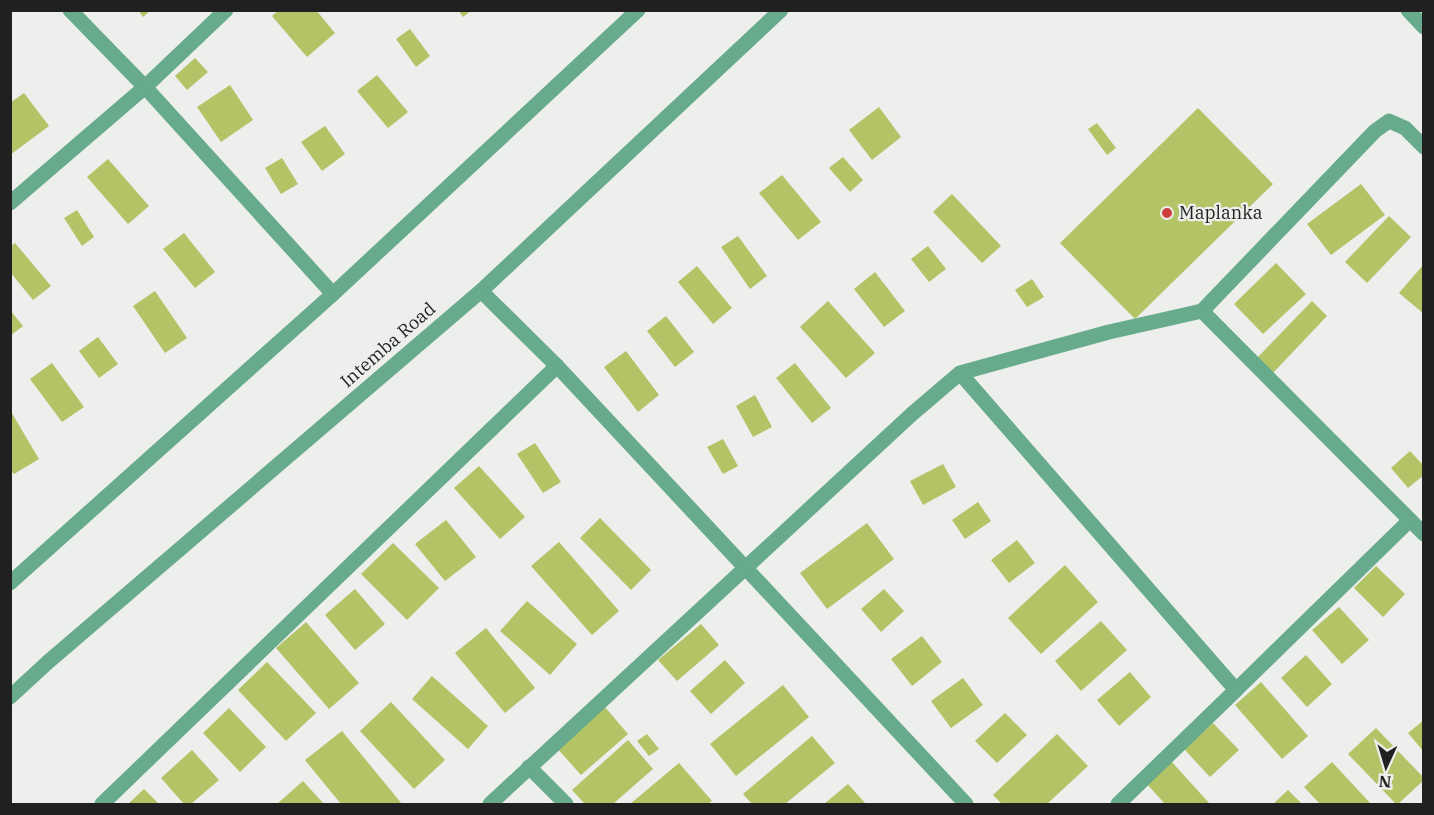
<svg xmlns="http://www.w3.org/2000/svg" width="1434" height="815" font-family="'IBM Plex Serif',serif">
  <rect width="100%" height="100%" fill="#ecefec"/>
  <g fill="#b3c466">
    <path d="M 138,10 L 151,10 L 143,17 Z"/>
    <path d="M 279,10 L 316,10 L 335,33 L 307,57 L 272,16 Z"/>
    <path d="M 458,10 L 472,10 L 463,17 Z"/>
    <path d="M 410,29 L 430,56 L 416,67 L 396,39 Z"/>
    <path d="M 195,58 L 208,72 L 187,90 L 175,76 Z"/>
    <path d="M 377,75 L 408,112 L 388,128 L 357,91 Z"/>
    <path d="M 230,85 L 253,120 L 221,142 L 197,107 Z"/>
    <path d="M 24,93 L 49,126 L 10,155 L 10,103 Z"/>
    <path d="M 879,107 L 901,137 L 872,160 L 849,130 Z"/>
    <path d="M 1198,108 L 1273,184 L 1135,319 L 1060,243 Z"/>
    <path d="M 1097,123 L 1116,148 L 1107,155 L 1088,129 Z"/>
    <path d="M 325,126 L 345,154 L 322,171 L 301,142 Z"/>
    <path d="M 843,157 L 863,180 L 850,192 L 829,168 Z"/>
    <path d="M 282,158 L 298,184 L 281,194 L 265,168 Z"/>
    <path d="M 108,159 L 149,206 L 128,224 L 87,177 Z"/>
    <path d="M 782,175 L 821,222 L 798,240 L 759,193 Z"/>
    <path d="M 1361,184 L 1385,215 L 1331,255 L 1307,224 Z"/>
    <path d="M 952,194 L 1001,246 L 982,263 L 933,212 Z"/>
    <path d="M 77,210 L 94,237 L 82,246 L 64,218 Z"/>
    <path d="M 1389,216 L 1411,237 L 1367,283 L 1345,262 Z"/>
    <path d="M 184,233 L 215,272 L 195,288 L 163,249 Z"/>
    <path d="M 738,236 L 767,276 L 750,289 L 721,247 Z"/>
    <path d="M 15,243 L 51,286 L 33,300 L 10,272 L 10,247 Z"/>
    <path d="M 928,246 L 946,269 L 929,282 L 911,259 Z"/>
    <path d="M 1276,263 L 1306,294 L 1263,334 L 1234,304 Z"/>
    <path d="M 1424,264 L 1424,314 L 1399,293 Z"/>
    <path d="M 697,266 L 732,308 L 713,324 L 678,282 Z"/>
    <path d="M 875,272 L 905,311 L 884,327 L 854,289 Z"/>
    <path d="M 1032,279 L 1044,297 L 1027,307 L 1015,290 Z"/>
    <path d="M 155,291 L 187,338 L 165,353 L 133,306 Z"/>
    <path d="M 828,301 L 875,353 L 846,378 L 800,327 Z"/>
    <path d="M 1312,301 L 1327,316 L 1273,373 L 1257,358 Z"/>
    <path d="M 10,310 L 23,326 L 10,336 Z"/>
    <path d="M 666,316 L 694,352 L 675,367 L 647,331 Z"/>
    <path d="M 98,337 L 118,364 L 99,378 L 79,351 Z"/>
    <path d="M 626,351 L 659,395 L 638,412 L 604,367 Z"/>
    <path d="M 52,363 L 84,407 L 62,422 L 30,379 Z"/>
    <path d="M 795,363 L 831,408 L 812,423 L 776,378 Z"/>
    <path d="M 755,395 L 772,427 L 753,437 L 736,406 Z"/>
    <path d="M 10,410 L 39,459 L 14,474 L 10,469 Z"/>
    <path d="M 723,439 L 738,466 L 723,474 L 707,447 Z"/>
    <path d="M 535,443 L 561,482 L 543,493 L 517,454 Z"/>
    <path d="M 1410,451 L 1424,466 L 1424,475 L 1408,488 L 1391,468 Z"/>
    <path d="M 943,464 L 956,487 L 923,505 L 910,481 Z"/>
    <path d="M 479,466 L 525,517 L 500,539 L 454,488 Z"/>
    <path d="M 978,502 L 991,521 L 965,539 L 952,520 Z"/>
    <path d="M 600,518 L 651,570 L 631,590 L 580,538 Z"/>
    <path d="M 446,520 L 476,557 L 445,581 L 415,544 Z"/>
    <path d="M 867,523 L 894,559 L 827,609 L 800,573 Z"/>
    <path d="M 1017,540 L 1035,563 L 1009,583 L 991,560 Z"/>
    <path d="M 559,542 L 619,611 L 592,635 L 531,566 Z"/>
    <path d="M 393,543 L 439,588 L 407,620 L 361,574 Z"/>
    <path d="M 1065,565 L 1098,602 L 1041,654 L 1008,618 Z"/>
    <path d="M 1376,566 L 1405,594 L 1383,617 L 1354,588 Z"/>
    <path d="M 355,589 L 385,624 L 355,650 L 325,615 Z"/>
    <path d="M 884,589 L 904,611 L 881,632 L 861,609 Z"/>
    <path d="M 527,601 L 577,644 L 550,675 L 500,631 Z"/>
    <path d="M 1339,607 L 1369,640 L 1342,664 L 1312,630 Z"/>
    <path d="M 1101,621 L 1127,650 L 1081,691 L 1055,661 Z"/>
    <path d="M 306,622 L 359,683 L 329,709 L 276,648 Z"/>
    <path d="M 701,624 L 719,645 L 677,681 L 658,660 Z"/>
    <path d="M 486,628 L 535,688 L 505,713 L 455,653 Z"/>
    <path d="M 922,636 L 942,662 L 912,686 L 891,659 Z"/>
    <path d="M 1306,655 L 1332,684 L 1307,707 L 1281,678 Z"/>
    <path d="M 725,660 L 745,683 L 711,714 L 690,691 Z"/>
    <path d="M 267,662 L 316,713 L 286,741 L 238,690 Z"/>
    <path d="M 1130,672 L 1151,697 L 1119,726 L 1097,700 Z"/>
    <path d="M 432,676 L 488,726 L 468,749 L 412,699 Z"/>
    <path d="M 963,678 L 983,705 L 951,728 L 931,701 Z"/>
    <path d="M 1261,682 L 1308,736 L 1282,759 L 1235,705 Z"/>
    <path d="M 783,685 L 809,717 L 736,776 L 710,744 Z"/>
    <path d="M 391,702 L 445,760 L 414,789 L 360,731 Z"/>
    <path d="M 604,706 L 628,734 L 581,775 L 556,747 Z"/>
    <path d="M 229,708 L 266,747 L 240,772 L 203,733 Z"/>
    <path d="M 1005,713 L 1027,735 L 997,763 L 975,741 Z"/>
    <path d="M 1424,720 L 1424,752 L 1408,733 Z"/>
    <path d="M 1213,723 L 1239,750 L 1210,777 L 1184,749 Z"/>
    <path d="M 1376,728 L 1424,778 L 1424,780 L 1398,804 L 1396,804 L 1348,754 Z"/>
    <path d="M 342,731 L 402,804 L 341,804 L 305,760 Z"/>
    <path d="M 647,734 L 659,749 L 649,756 L 637,741 Z"/>
    <path d="M 1057,734 L 1088,766 L 1047,804 L 1002,804 L 993,795 Z"/>
    <path d="M 812,736 L 835,763 L 785,804 L 752,804 L 743,794 Z"/>
    <path d="M 628,740 L 653,769 L 613,804 L 585,804 L 572,790 Z"/>
    <path d="M 192,750 L 219,780 L 191,804 L 184,804 L 161,778 Z"/>
    <path d="M 1171,761 L 1210,804 L 1165,804 L 1146,783 Z"/>
    <path d="M 1332,762 L 1371,804 L 1320,804 L 1304,787 Z"/>
    <path d="M 679,763 L 712,801 L 707,804 L 630,804 Z"/>
    <path d="M 303,781 L 324,804 L 277,804 Z"/>
    <path d="M 848,784 L 866,804 L 824,804 Z"/>
    <path d="M 144,789 L 159,804 L 128,804 Z"/>
    <path d="M 1288,790 L 1302,804 L 1273,804 Z"/>
  </g>
  <g fill="none" stroke-linecap="round" stroke-linejoin="round">
    <g stroke="#67aa8c" stroke-width="15">
      <path d="M 70,10 L 145,87 L 333,294"/>
      <path d="M 1408,10 L 1424,27"/>
      <path d="M 10,203 L 145,87 L 226,10"/>
      <path d="M 481,291 L 557,366 L 966,804"/>
      <path d="M 1202,311 L 1375,131 L 1389,121 L 1405,128 L 1424,147"/>
      <path d="M 1410,520 L 1424,534"/>
      <path d="M 10,583 L 333,294 L 638,10"/>
      <path d="M 10,697 L 48,662 L 481,291 L 781,10"/>
      <path d="M 529,767 L 566,804"/>
      <path d="M 102,804 L 557,366"/>
      <path d="M 490,804 L 912,414 L 960,373 L 1109,332 L 1202,311 L 1410,520 L 1236,690 L 960,373"/>
      <path d="M 1118,804 L 1236,690"/>
    </g>
  </g>
  <circle fill="#cd3f3d" stroke="#ecefec" stroke-width="2" cx="1167" cy="213" r="6"/>
  <g text-anchor="middle" stroke-width="4.5" stroke-linejoin="round" paint-order="stroke">
    <g font-size="18" fill="#1f201f" stroke="#ecefec" text-anchor="start">
      <text x="1179" y="219">Maplanka</text>
    </g>
    <g font-size="18" fill="#1f201f" stroke="#ecefec">
      <text transform="translate(388 345) rotate(-41)" y="6">Intemba Road</text>
    </g>
  </g>
  <rect width="1434" height="815" fill="none" stroke="#1f201f" stroke-width="24"/>
  <g transform="translate(1386 767) rotate(184)" stroke="#ecefec" stroke-width="4.5" paint-order="stroke">
  <path d="M0-4.5L10 22L0 15L-10 22Z" fill="#1f201f"/>
  <text y="-9" font-size="16" font-weight="bold" text-anchor="middle" fill="#1f201f">N</text>
  </g>
</svg>
